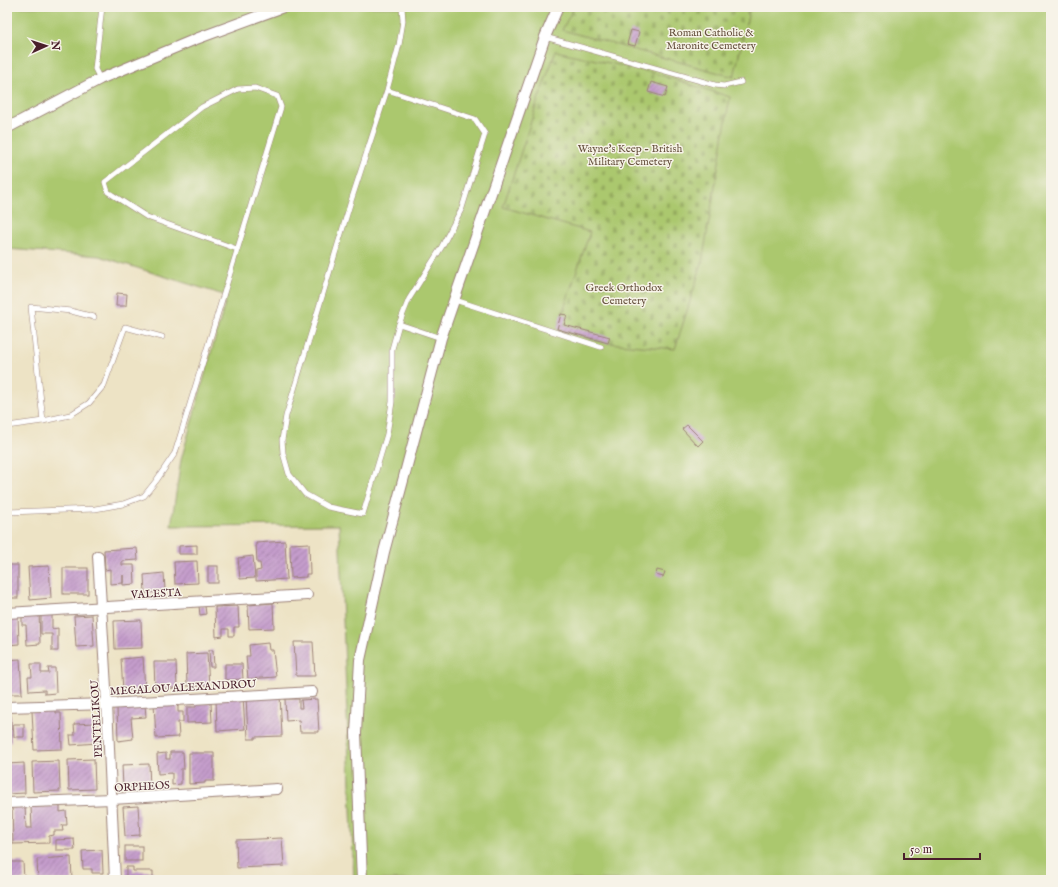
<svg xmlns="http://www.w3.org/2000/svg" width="1058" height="887" font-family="'IM FELL English',serif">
  <defs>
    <pattern id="cemetery-stones" width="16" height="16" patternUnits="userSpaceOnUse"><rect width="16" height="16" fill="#abc86e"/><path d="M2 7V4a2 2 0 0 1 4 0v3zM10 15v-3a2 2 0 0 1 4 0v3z" fill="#95ab5f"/></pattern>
    <pattern id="building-hatch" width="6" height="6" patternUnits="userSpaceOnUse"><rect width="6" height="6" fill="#c59dcc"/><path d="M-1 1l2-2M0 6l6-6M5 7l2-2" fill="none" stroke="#a27fa6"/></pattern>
  </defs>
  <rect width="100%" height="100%" fill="#f7f3e8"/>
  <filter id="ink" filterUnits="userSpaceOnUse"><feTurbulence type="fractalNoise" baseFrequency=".025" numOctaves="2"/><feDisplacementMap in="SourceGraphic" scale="8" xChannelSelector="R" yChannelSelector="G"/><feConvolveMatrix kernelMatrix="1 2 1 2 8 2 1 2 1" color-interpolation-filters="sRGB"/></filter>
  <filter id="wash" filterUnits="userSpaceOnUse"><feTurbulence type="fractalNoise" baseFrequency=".012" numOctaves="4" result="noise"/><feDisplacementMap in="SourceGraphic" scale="16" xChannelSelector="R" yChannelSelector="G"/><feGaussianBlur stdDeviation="0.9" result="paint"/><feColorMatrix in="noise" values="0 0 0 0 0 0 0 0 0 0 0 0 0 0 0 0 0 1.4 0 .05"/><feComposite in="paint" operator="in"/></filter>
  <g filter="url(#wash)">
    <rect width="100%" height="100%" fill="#ede3c5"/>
    <path fill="#abc86e" stroke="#7a744c" d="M 7,7 L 1051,7 L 1051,880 L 354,880 L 339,525 L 171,526 L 181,460 L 227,296 L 99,256 L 7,249 Z"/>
    <g fill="url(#cemetery-stones)" stroke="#7a744c">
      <path d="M 574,7 L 750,7 L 734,77 L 562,30 Z"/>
      <path d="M 556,51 L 654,73 L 730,97 L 702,263 L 675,349 L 608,343 L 557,329 L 590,232 L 503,207 L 538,100 Z"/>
    </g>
    <g id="blocks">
      <g fill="url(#building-hatch)">
        <path d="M 631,30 L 639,32 L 635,46 L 627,44 Z"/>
        <path d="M 651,82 L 668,87 L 665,97 L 648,92 Z"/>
        <path d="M 117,293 L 127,294 L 126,306 L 116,306 Z"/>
        <path d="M 561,314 L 567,315 L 564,325 L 610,337 L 608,343 L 557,329 Z"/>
        <path d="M 687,425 L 703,441 L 698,446 L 682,429 Z"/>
        <path d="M 285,541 L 287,579 L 256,581 L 256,571 L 261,570 L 260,563 L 257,563 L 256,543 Z"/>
        <path d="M 309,543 L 310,574 L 306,574 L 306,577 L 291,578 L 290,544 Z"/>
        <path d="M 197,545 L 197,554 L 179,554 L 179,546 Z"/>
        <path d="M 137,548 L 138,560 L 122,561 L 122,565 L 134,565 L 135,584 L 123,585 L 123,575 L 123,583 L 110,584 L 110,569 L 105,570 L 104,550 Z"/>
        <path d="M 253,556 L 255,578 L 240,579 L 238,558 Z"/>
        <path d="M 197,561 L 198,583 L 175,584 L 174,562 Z"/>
        <rect x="7" y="565" width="11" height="33"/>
        <path d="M 49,566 L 51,598 L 30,600 L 28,567 Z"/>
        <rect x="208" y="566" width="10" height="17"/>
        <rect x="63" y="568" width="25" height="26"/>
        <path d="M 657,570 L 665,572 L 663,577 L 656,575 Z"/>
        <path d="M 164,573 L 165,591 L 145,593 L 144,575 Z"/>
        <path d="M 273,603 L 274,628 L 249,629 L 248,605 Z"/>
        <path d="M 199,606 L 205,606 L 206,614 L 200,615 Z"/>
        <path d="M 238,606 L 239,627 L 234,627 L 234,636 L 229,636 L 229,629 L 223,629 L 223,636 L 216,637 L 215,607 Z"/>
        <path d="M 39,612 L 40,644 L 27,645 L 26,625 L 22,625 L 22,613 Z"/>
        <path d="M 52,613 L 52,629 L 58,628 L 58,651 L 52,651 L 52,634 L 41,634 L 41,614 Z"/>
        <path d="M 18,615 L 19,644 L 7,645 L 7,616 Z"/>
        <path d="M 92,615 L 94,646 L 76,647 L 74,616 Z"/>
        <path d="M 141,620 L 142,648 L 115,649 L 114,621 Z"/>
        <path d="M 294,642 L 313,642 L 315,676 L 296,676 Z"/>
        <path d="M 268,643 L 269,650 L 273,650 L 276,677 L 248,679 L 246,656 L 250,656 L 249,645 Z"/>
        <path d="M 209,650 L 213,650 L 214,667 L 210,667 Z"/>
        <path d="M 207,653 L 209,686 L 187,686 L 186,654 Z"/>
        <path d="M 143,657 L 145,690 L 123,691 L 121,659 Z"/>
        <path d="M 20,659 L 22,694 L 7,694 L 7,660 Z"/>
        <path d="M 154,662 L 176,662 L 177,688 L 155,689 Z"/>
        <path d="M 31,664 L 41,664 L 41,673 L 49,673 L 48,668 L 55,668 L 56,693 L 45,694 L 45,690 L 29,691 L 28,677 L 32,677 Z"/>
        <path d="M 225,664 L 242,664 L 243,679 L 225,680 Z"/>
        <path d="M 280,695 L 282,736 L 255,737 L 255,739 L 248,739 L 246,696 Z"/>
        <path d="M 243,697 L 245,729 L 217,731 L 216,698 Z"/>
        <path d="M 285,699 L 299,699 L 299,708 L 302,708 L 301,700 L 317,699 L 319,732 L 300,732 L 299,720 L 286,721 Z"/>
        <path d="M 178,702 L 178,712 L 183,712 L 183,722 L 178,722 L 179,737 L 156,738 L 154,703 Z"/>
        <path d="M 196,703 L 211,703 L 212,722 L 187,723 L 187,707 L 196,707 Z"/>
        <path d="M 145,705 L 146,717 L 131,718 L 133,739 L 118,741 L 117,707 Z"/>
        <path d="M 56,706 L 56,713 L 61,713 L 62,749 L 34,750 L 32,711 L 45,711 Z"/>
        <rect x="7" y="715" width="4" height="27"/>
        <path d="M 95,723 L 97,743 L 71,745 L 70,735 L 75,735 L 74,724 Z"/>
        <path d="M 13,724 L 24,724 L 24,737 L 14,737 Z"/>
        <path d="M 170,752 L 183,752 L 184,769 L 181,769 L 181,784 L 172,785 L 172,773 L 158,774 L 157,754 L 166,753 L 166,759 L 170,759 Z"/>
        <path d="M 189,753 L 214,753 L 214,781 L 205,781 L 205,783 L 189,784 Z"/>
        <path d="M 94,759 L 95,789 L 69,790 L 68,760 Z"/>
        <path d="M 59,761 L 60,791 L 33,792 L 32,762 Z"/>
        <path d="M 24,763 L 25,793 L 7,794 L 7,764 Z"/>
        <path d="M 149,764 L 150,787 L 123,788 L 122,765 Z"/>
        <path d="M 12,806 L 25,806 L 26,828 L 32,828 L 31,807 L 60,806 L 60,812 L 66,811 L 67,825 L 62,825 L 63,831 L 54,831 L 54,835 L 49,836 L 49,843 L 13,844 Z"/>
        <path d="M 138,806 L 140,835 L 125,836 L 123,807 Z"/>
        <path d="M 282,838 L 284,866 L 237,868 L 236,840 Z"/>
        <path d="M 74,839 L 75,850 L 56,850 L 56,840 Z"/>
        <rect x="125" y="846" width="17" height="15"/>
        <path d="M 102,850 L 103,873 L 92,873 L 92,869 L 83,869 L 82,851 Z"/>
        <path d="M 71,857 L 72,880 L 38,880 L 37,859 Z"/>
        <path d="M 7,862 L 23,862 L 24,880 L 7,880 Z"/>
        <path d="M 126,867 L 133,867 L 133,871 L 153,871 L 153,880 L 126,880 Z"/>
      </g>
    </g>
  </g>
  <g filter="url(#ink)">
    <use href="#blocks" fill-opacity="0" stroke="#9c8178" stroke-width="1"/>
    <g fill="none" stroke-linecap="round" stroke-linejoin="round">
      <defs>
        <g id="lane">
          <path d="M 545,37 L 715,85 L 724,86 L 741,82"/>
          <path d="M 100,79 L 95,69 L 102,7"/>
          <path d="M 387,90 L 475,119 L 485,134 L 462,208 L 441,248 L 409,299 L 399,324 L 392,349 L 392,402 L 387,434 L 363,514 L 328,507 L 305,494 L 289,474 L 283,453 L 282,440 L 286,416 L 351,201 L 387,90 L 399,45 L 403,21 L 402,7"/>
          <path d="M 455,300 L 601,347"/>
          <path d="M 399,324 L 441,338"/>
          <path d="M 43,421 L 31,307 L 71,311 L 94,317"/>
          <path d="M 7,426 L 43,421 L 70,415 L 89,403 L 104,385 L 125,327 L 162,337"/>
          <path d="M 7,512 L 95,509 L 123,504 L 144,496 L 156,481 L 175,453 L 281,107 L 277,96 L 255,88 L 238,89 L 202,107 L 105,182 L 108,192 L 147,217 L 237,249"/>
        </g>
        <g id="street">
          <path d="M 7,128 L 100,79 L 196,39 L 283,7"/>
          <path d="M 98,556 L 107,704 L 115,880"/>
          <path d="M 7,613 L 307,595"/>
          <path d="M 7,707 L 107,704 L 312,692"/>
          <path d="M 7,803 L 112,799 L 277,789"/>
          <path d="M 362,880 L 356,733 L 360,660 L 384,552 L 441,338 L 545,37 L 558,7"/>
        </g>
      </defs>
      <use href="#lane" stroke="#9c8178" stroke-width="6"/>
      <use href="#street" stroke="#9c8178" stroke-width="12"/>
      <use href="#lane" stroke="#fff" stroke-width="5"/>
      <use href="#street" stroke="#fff" stroke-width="10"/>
    </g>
  </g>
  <g text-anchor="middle" stroke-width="3" stroke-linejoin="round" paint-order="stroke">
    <g font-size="11" fill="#67523f" stroke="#f7f3e8">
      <text x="711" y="36">Roman Catholic &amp;<tspan x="711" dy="13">Maronite Cemetery</tspan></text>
      <text x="630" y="152">Wayne's Keep - British<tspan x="630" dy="13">Military Cemetery</tspan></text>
      <text x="624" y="291">Greek Orthodox<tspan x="624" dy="13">Cemetery</tspan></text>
    </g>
    <g font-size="11" fill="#4a1f2b" stroke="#f7f3e8">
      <text transform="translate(156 593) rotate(-3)" y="4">VALESTA</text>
      <text transform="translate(183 687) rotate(-3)" y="4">MEGALOU ALEXANDROU</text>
      <text transform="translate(96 719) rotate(-93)" y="4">PENTELIKOU</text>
      <text transform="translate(142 786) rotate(-3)" y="4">ORPHEOS</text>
    </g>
  </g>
  <rect width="1058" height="887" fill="none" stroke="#f7f3e8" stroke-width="24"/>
  <g transform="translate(46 46) rotate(87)" stroke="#f7f3e8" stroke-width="3" paint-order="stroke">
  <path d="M0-3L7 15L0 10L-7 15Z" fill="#4a1f2b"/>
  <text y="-6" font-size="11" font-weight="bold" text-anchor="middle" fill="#4a1f2b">N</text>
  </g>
  <path d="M904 853v6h76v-6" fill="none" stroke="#4a1f2b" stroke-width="2"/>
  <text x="910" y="853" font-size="12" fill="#4a1f2b" stroke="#f7f3e8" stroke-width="3" paint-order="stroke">50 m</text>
</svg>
